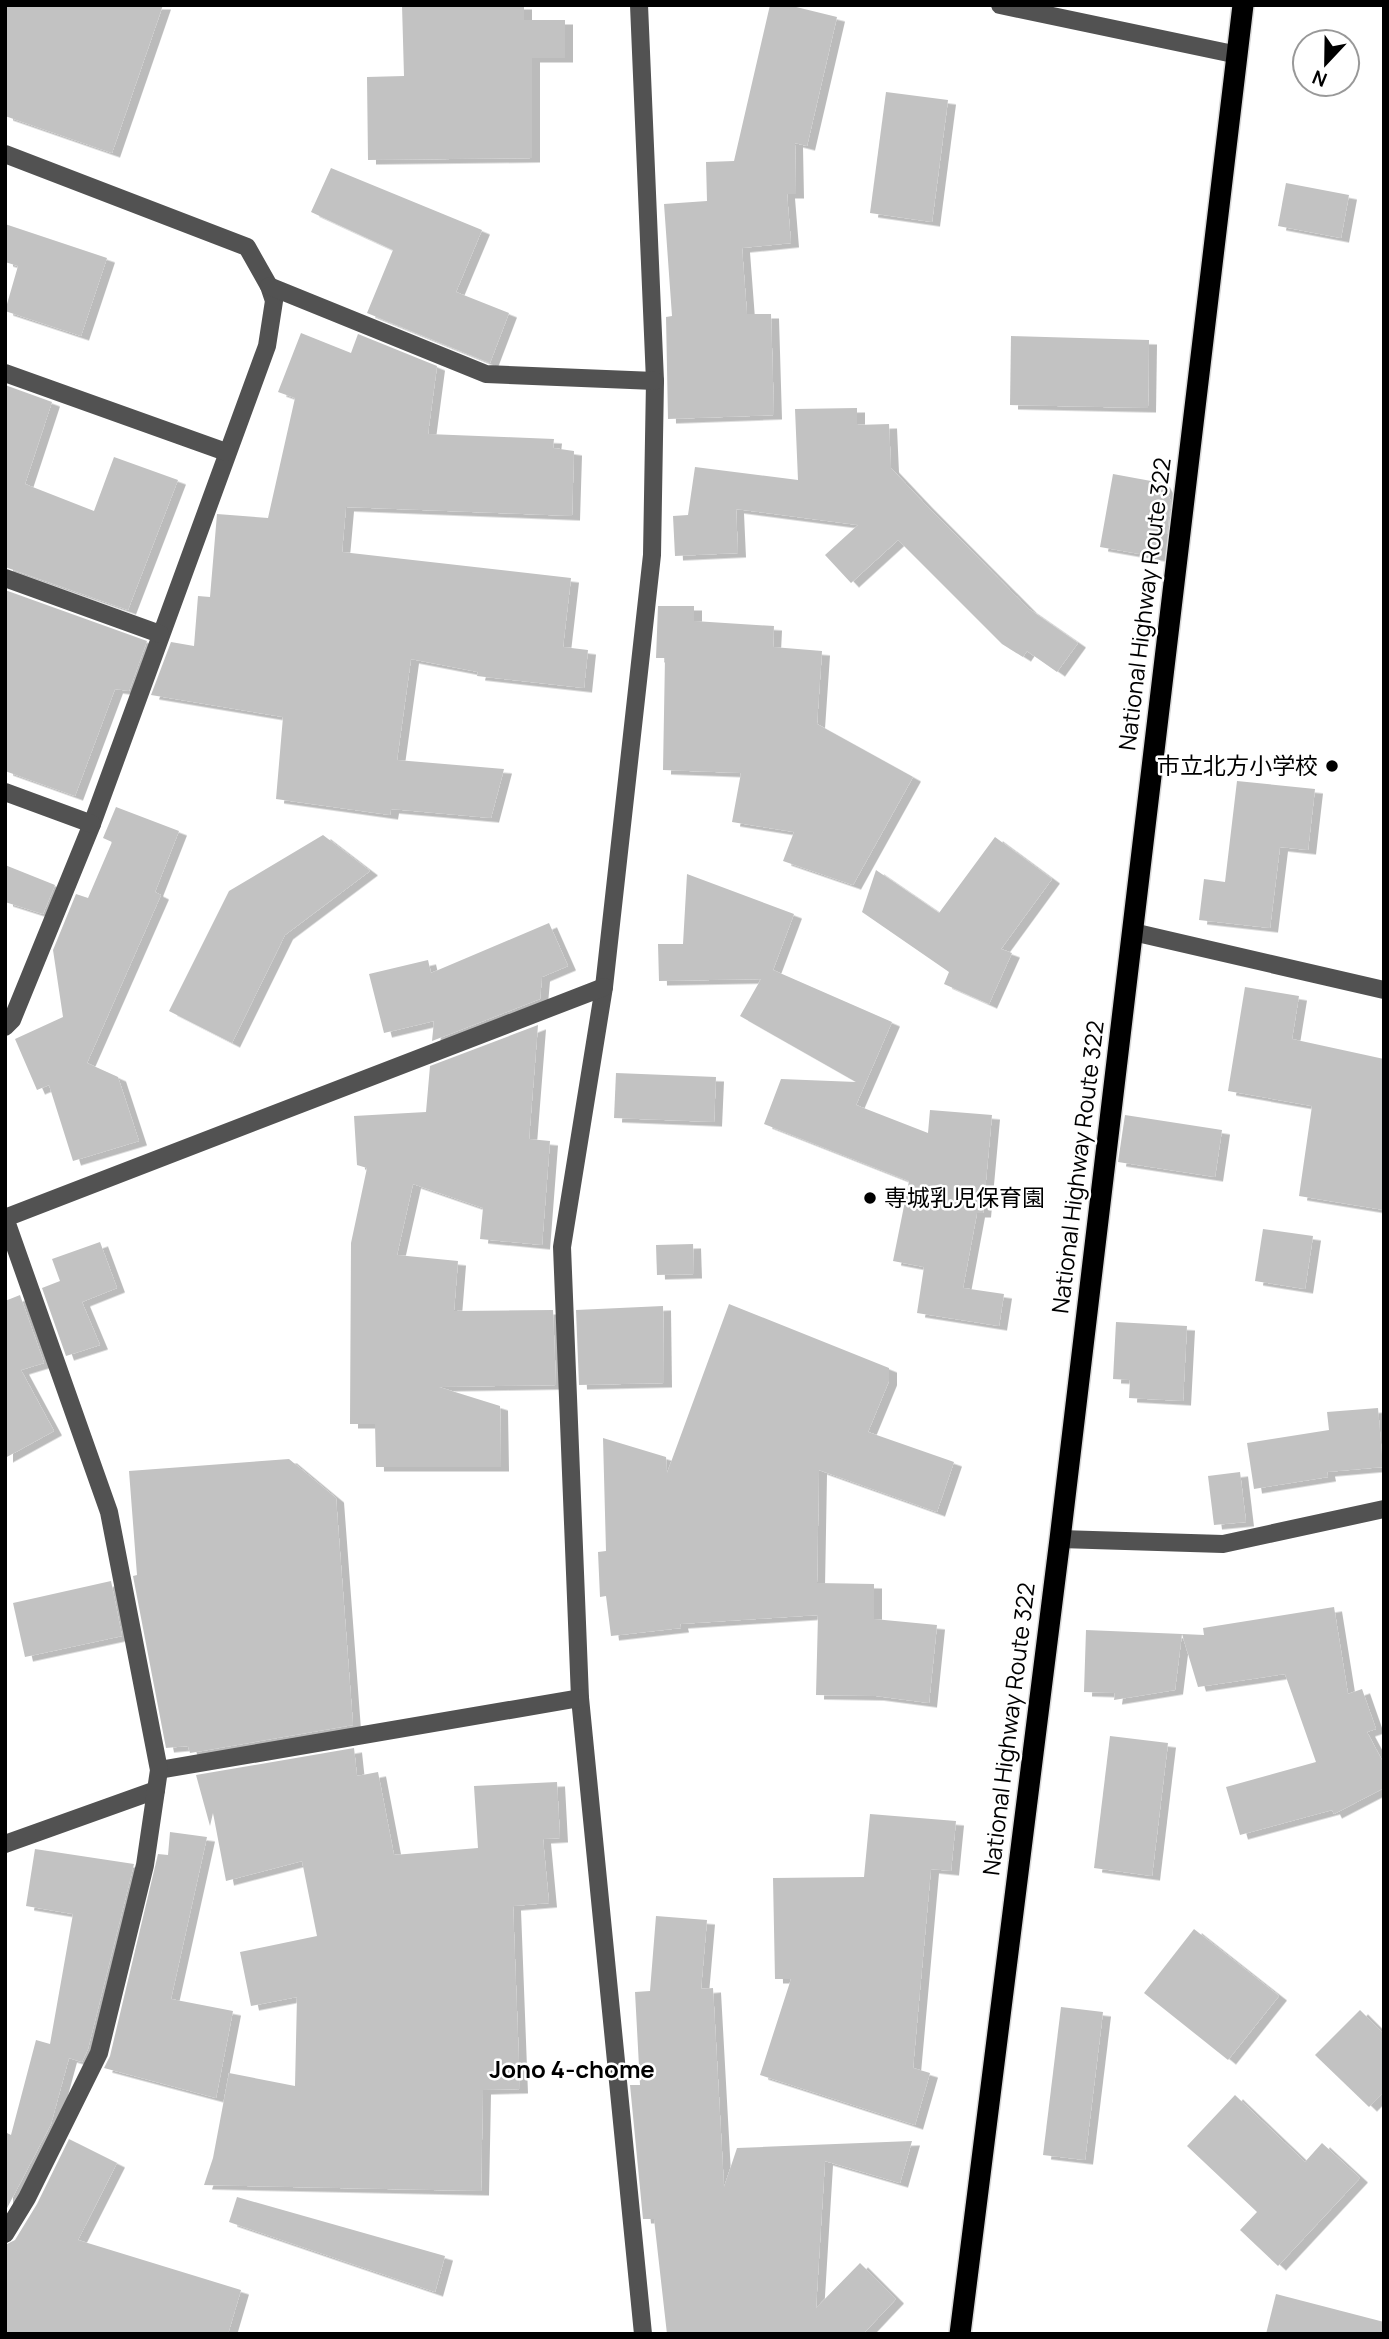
<svg xmlns="http://www.w3.org/2000/svg" width="1389" height="2339" font-family="Manrope,'Noto Sans JP',sans-serif">
  <defs>
    <filter id="shadow"><feDropShadow dx="8" dy="4.5" stdDeviation="0" flood-color="#0004"/></filter>
  </defs>
  <rect width="100%" height="100%" fill="#fff"/>
  <g fill="#c2c2c2" filter="url(#shadow)">
    <path d="M 5,5 L 163,5 L 112,153 L 5,116 Z"/>
    <path d="M 402,5 L 524,5 L 524,20 L 565,20 L 565,58 L 532,58 L 532,158 L 368,160 L 367,77 L 404,76 Z"/>
    <path d="M 770,5 L 788,5 L 837,17 L 807,146 L 795,143 L 796,194 L 787,194 L 791,243 L 742,248 L 747,314 L 771,314 L 774,415 L 668,419 L 666,317 L 672,316 L 664,204 L 707,201 L 706,162 L 734,161 Z"/>
    <path d="M 886,92 L 948,100 L 932,222 L 870,213 Z"/>
    <path d="M 331,168 L 482,230 L 456,292 L 509,313 L 490,363 L 367,313 L 393,250 L 311,212 Z"/>
    <path d="M 1286,183 L 1349,195 L 1341,238 L 1278,226 Z"/>
    <path d="M 5,224 L 107,258 L 81,336 L 5,311 L 18,266 L 5,262 Z"/>
    <path d="M 301,333 L 351,353 L 358,334 L 437,366 L 428,434 L 554,439 L 553,448 L 574,451 L 572,516 L 346,507 L 342,552 L 571,578 L 563,647 L 588,650 L 584,688 L 477,676 L 478,672 L 411,659 L 397,760 L 504,769 L 491,818 L 391,809 L 390,815 L 276,799 L 283,717 L 151,695 L 171,642 L 194,646 L 198,596 L 210,597 L 217,514 L 268,518 L 295,398 L 278,392 Z"/>
    <path d="M 1011,336 L 1149,340 L 1148,408 L 1010,405 Z"/>
    <path d="M 5,385 L 52,402 L 25,484 L 94,511 L 114,457 L 178,480 L 128,610 L 5,567 Z"/>
    <path d="M 857,408 L 857,425 L 889,424 L 891,468 L 924,503 L 1029,609 L 1078,643 L 1057,672 L 1027,651 L 1023,657 L 1002,644 L 898,540 L 851,583 L 825,555 L 858,525 L 736,509 L 738,553 L 675,556 L 673,516 L 688,515 L 695,467 L 798,480 L 795,409 Z"/>
    <path d="M 1113,474 L 1162,483 L 1171,501 L 1167,534 L 1161,534 L 1157,557 L 1100,547 Z"/>
    <path d="M 5,590 L 147,641 L 129,691 L 115,689 L 75,796 L 5,771 Z"/>
    <path d="M 658,606 L 694,606 L 694,621 L 774,626 L 773,647 L 822,651 L 817,724 L 913,777 L 853,885 L 783,861 L 794,832 L 732,822 L 741,773 L 663,770 L 665,658 L 656,658 Z"/>
    <path d="M 1237,781 L 1315,789 L 1308,850 L 1280,847 L 1270,928 L 1199,920 L 1204,879 L 1225,882 Z"/>
    <path d="M 116,807 L 179,831 L 155,892 L 161,895 L 87,1063 L 118,1077 L 139,1141 L 73,1161 L 49,1085 L 37,1090 L 15,1039 L 63,1017 L 53,950 L 76,894 L 88,898 L 112,842 L 103,838 Z"/>
    <path d="M 323,835 L 370,871 L 285,935 L 232,1043 L 169,1011 L 229,891 Z"/>
    <path d="M 995,837 L 1052,879 L 1001,949 L 1012,953 L 989,1004 L 944,984 L 949,972 L 862,912 L 876,870 L 939,913 Z"/>
    <path d="M 5,865 L 55,885 L 43,914 L 5,902 Z"/>
    <path d="M 687,874 L 794,914 L 773,970 L 892,1022 L 856,1105 L 928,1133 L 930,1110 L 992,1115 L 983,1213 L 977,1213 L 963,1288 L 1004,1294 L 999,1326 L 917,1313 L 924,1267 L 893,1261 L 909,1181 L 764,1124 L 781,1079 L 856,1082 L 740,1016 L 761,979 L 659,981 L 658,944 L 683,944 Z"/>
    <path d="M 549,923 L 568,966 L 542,977 L 540,999 L 432,1041 L 434,1021 L 384,1033 L 369,974 L 428,960 L 431,973 Z"/>
    <path d="M 1245,987 L 1299,996 L 1292,1039 L 1384,1059 L 1384,1210 L 1299,1196 L 1312,1106 L 1228,1091 Z"/>
    <path d="M 538,1025 L 529,1139 L 550,1141 L 542,1245 L 480,1239 L 483,1208 L 413,1184 L 397,1255 L 458,1261 L 454,1311 L 553,1310 L 556,1385 L 439,1387 L 500,1406 L 501,1467 L 376,1467 L 375,1424 L 350,1424 L 351,1243 L 367,1168 L 357,1165 L 354,1116 L 426,1112 L 430,1066 Z"/>
    <path d="M 616,1073 L 716,1077 L 714,1122 L 614,1118 Z"/>
    <path d="M 1125,1115 L 1222,1130 L 1215,1177 L 1118,1162 Z"/>
    <path d="M 1263,1229 L 1313,1236 L 1305,1289 L 1255,1281 Z"/>
    <path d="M 100,1242 L 117,1288 L 82,1302 L 100,1345 L 66,1356 L 42,1288 L 60,1281 L 52,1259 Z"/>
    <path d="M 693,1244 L 694,1274 L 657,1275 L 656,1245 Z"/>
    <path d="M 20,1295 L 44,1363 L 21,1370 L 54,1431 L 5,1458 L 5,1301 Z"/>
    <path d="M 729,1304 L 889,1368 L 889,1381 L 868,1432 L 954,1462 L 937,1512 L 819,1470 L 817,1583 L 874,1584 L 874,1619 L 937,1625 L 929,1703 L 876,1696 L 816,1695 L 818,1615 L 680,1624 L 681,1628 L 611,1636 L 606,1596 L 600,1597 L 598,1552 L 606,1551 L 603,1438 L 666,1457 L 667,1473 Z"/>
    <path d="M 663,1306 L 664,1383 L 579,1385 L 576,1310 Z"/>
    <path d="M 1116,1322 L 1187,1326 L 1183,1401 L 1129,1398 L 1130,1380 L 1113,1379 Z"/>
    <path d="M 1378,1408 L 1383,1467 L 1327,1472 L 1328,1477 L 1254,1489 L 1247,1443 L 1329,1430 L 1327,1412 Z"/>
    <path d="M 289,1459 L 336,1498 L 353,1725 L 190,1753 L 188,1746 L 166,1748 L 133,1576 L 137,1575 L 129,1471 Z"/>
    <path d="M 1240,1472 L 1246,1522 L 1214,1525 L 1208,1476 Z"/>
    <path d="M 111,1581 L 122,1636 L 25,1657 L 13,1603 Z"/>
    <path d="M 1334,1607 L 1348,1694 L 1362,1689 L 1376,1729 L 1367,1732 L 1384,1764 L 1384,1788 L 1334,1814 L 1332,1810 L 1240,1835 L 1226,1787 L 1316,1762 L 1285,1674 L 1198,1687 L 1182,1634 L 1204,1635 L 1203,1628 Z"/>
    <path d="M 1086,1630 L 1182,1634 L 1175,1690 L 1114,1700 L 1115,1693 L 1084,1692 Z"/>
    <path d="M 1110,1736 L 1168,1743 L 1152,1876 L 1094,1868 Z"/>
    <path d="M 354,1748 L 357,1776 L 378,1772 L 394,1855 L 478,1848 L 474,1786 L 557,1782 L 560,1838 L 543,1839 L 549,1903 L 513,1906 L 520,2089 L 483,2090 L 481,2191 L 204,2185 L 213,2158 L 229,2073 L 295,2086 L 297,1997 L 251,2006 L 240,1952 L 317,1936 L 302,1861 L 226,1881 L 213,1813 L 210,1826 L 196,1775 Z"/>
    <path d="M 870,1814 L 956,1821 L 951,1871 L 931,1869 L 913,2068 L 930,2073 L 915,2125 L 760,2075 L 791,1979 L 775,1979 L 773,1878 L 864,1877 Z"/>
    <path d="M 170,1832 L 207,1837 L 171,1999 L 233,2011 L 216,2098 L 104,2068 L 110,2056 L 158,1854 L 168,1855 Z"/>
    <path d="M 35,1849 L 134,1864 L 88,2049 L 82,2062 L 69,2058 L 51,2124 L 5,2212 L 5,2132 L 11,2135 L 36,2040 L 50,2044 L 73,1914 L 26,1906 Z"/>
    <path d="M 656,1916 L 707,1920 L 701,1989 L 713,1988 L 724,2187 L 737,2148 L 912,2141 L 900,2183 L 825,2161 L 816,2308 L 860,2263 L 896,2299 L 863,2334 L 667,2334 L 654,2219 L 643,2219 L 630,2085 L 640,2085 L 635,1992 L 650,1991 Z"/>
    <path d="M 1194,1929 L 1279,1996 L 1228,2060 L 1144,1993 Z"/>
    <path d="M 1061,2007 L 1103,2012 L 1085,2160 L 1043,2155 Z"/>
    <path d="M 1360,2010 L 1384,2034 L 1384,2092 L 1369,2107 L 1315,2055 Z"/>
    <path d="M 1235,2095 L 1305,2162 L 1322,2143 L 1360,2178 L 1278,2266 L 1240,2230 L 1257,2212 L 1187,2146 Z"/>
    <path d="M 69,2139 L 117,2163 L 78,2240 L 241,2290 L 228,2334 L 5,2334 L 5,2245 L 15,2240 L 37,2204 Z"/>
    <path d="M 237,2197 L 445,2256 L 435,2292 L 229,2222 Z"/>
    <path d="M 1276,2294 L 1384,2322 L 1384,2334 L 1266,2334 Z"/>
  </g>
  <g fill="none" stroke-linecap="round" stroke-linejoin="round">
    <defs>
      <path id="highway" d="M 960,2334 L 1060,1539 L 1243,5"/>
    </defs>
    <use href="#highway" stroke="#dbdbdb" stroke-width="24"/>
    <g stroke="#525252" stroke-width="18">
      <path d="M 639,5 L 655,381 L 652,555 L 604,987 L 562,1247 L 580,1698 L 643,2334"/>
      <path d="M 1000,5 L 1238,55"/>
      <path d="M 5,154 L 247,247 L 269,286 L 274,301 L 267,346 L 92,824 L 12,1020 L 5,1027"/>
      <path d="M 269,286 L 486,374 L 655,381"/>
      <path d="M 5,373 L 226,452"/>
      <path d="M 5,578 L 160,634"/>
      <path d="M 5,792 L 92,824"/>
      <path d="M 1133,932 L 1384,990"/>
      <path d="M 1060,1539 L 1223,1544 L 1384,1509"/>
      <path d="M 159,1770 L 580,1698"/>
      <path d="M 5,1844 L 156,1790"/>
      <path d="M 5,2234 L 27,2198 L 99,2053 L 145,1865 L 159,1770 L 109,1512 L 5,1218 L 604,987"/>
    </g>
    <use href="#highway" stroke="#000" stroke-width="21"/>
  </g>
  <g fill="#000" stroke="#fff" stroke-width="2.5">
    <circle cx="1332" cy="766" r="7"/>
    <circle cx="870" cy="1198" r="7"/>
  </g>
  <g text-anchor="middle" stroke-width="5" stroke-linejoin="round" paint-order="stroke">
    <g font-size="23" fill="#000" stroke="#fff">
      <text transform="translate(1145 604) rotate(-83)" y="8">National Highway Route 322</text>
      <text transform="translate(1078 1167) rotate(-83)" y="8">National Highway Route 322</text>
      <text transform="translate(1009 1729) rotate(-83)" y="8">National Highway Route 322</text>
    </g>
    <g font-size="23" fill="#000" stroke="#fff" text-anchor="end">
      <text x="1318" y="774">市立北方小学校</text>
      <text x="884" y="1206" text-anchor="start">専城乳児保育園</text>
    </g>
    <g font-size="24" font-weight="bold" fill="#000" stroke="#fff">
      <text x="572" y="2078">Jono 4-chome</text>
    </g>
  </g>
  <rect width="1389" height="2339" fill="none" stroke="#000000" stroke-width="14"/>
  <g transform="translate(1326 63) rotate(202)"><circle r="33" fill="#ffffff" stroke="#999999" stroke-width="2"/>
  <path d="M0-5L12 26L0 18L-12 26Z" fill="#000000"/>
  <text y="-10" font-size="19" font-weight="bold" text-anchor="middle" fill="#000000">N</text>
  </g>
</svg>
